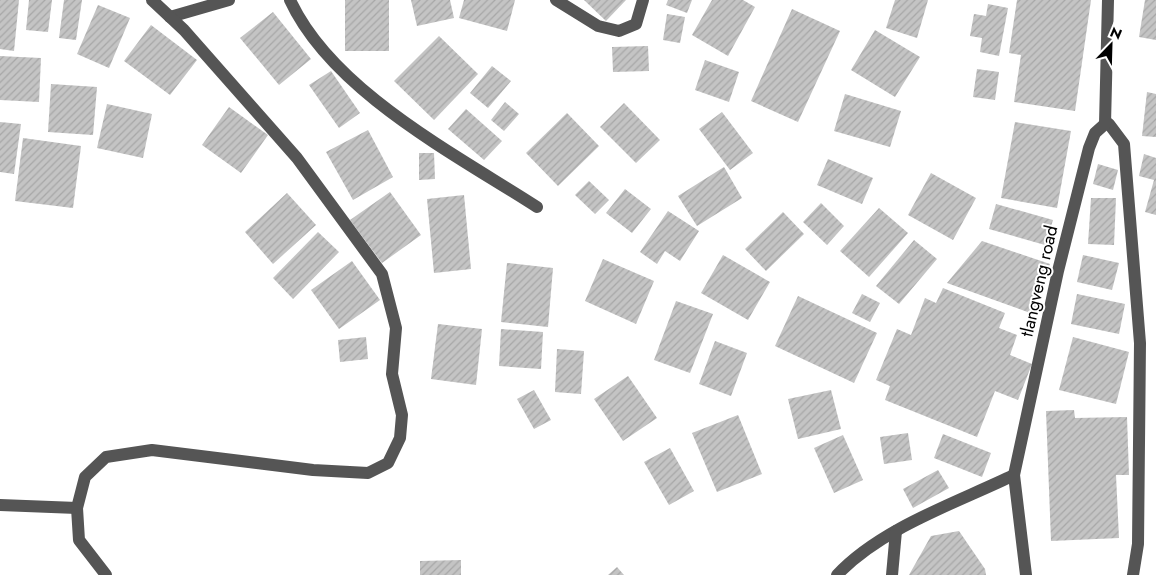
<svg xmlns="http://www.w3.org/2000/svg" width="1156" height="575" font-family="Jost,sans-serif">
  <defs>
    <pattern id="building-hatch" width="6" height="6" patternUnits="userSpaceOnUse" patternTransform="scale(1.25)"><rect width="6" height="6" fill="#c4c4c4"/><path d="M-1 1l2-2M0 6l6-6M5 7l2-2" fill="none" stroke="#a7a7a7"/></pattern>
  </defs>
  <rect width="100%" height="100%" fill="#fff"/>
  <g fill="url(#building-hatch)">
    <path d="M 0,0 L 19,0 L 14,51 L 0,49 Z"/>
    <path d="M 29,0 L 52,0 L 48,32 L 26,30 Z"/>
    <path d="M 64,0 L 82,0 L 76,40 L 59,38 Z"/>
    <rect x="345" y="0" width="44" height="51"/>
    <path d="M 411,0 L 450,0 L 454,18 L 417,26 Z"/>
    <path d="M 464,0 L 515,0 L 507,31 L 459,18 Z"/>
    <path d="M 584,0 L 626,0 L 606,21 Z"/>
    <path d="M 668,0 L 692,0 L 687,13 L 666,5 Z"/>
    <path d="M 712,0 L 743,0 L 755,7 L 728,56 L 692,35 Z"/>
    <path d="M 895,0 L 928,0 L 917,38 L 886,28 Z"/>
    <path d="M 1017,0 L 1091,0 L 1075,111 L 1014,102 L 1021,55 L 1009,53 Z"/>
    <path d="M 1145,0 L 1156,0 L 1156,40 L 1139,37 Z"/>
    <path d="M 988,4 L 1008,8 L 999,56 L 980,52 L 982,38 L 970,36 L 974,14 L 986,16 Z"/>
    <path d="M 98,5 L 130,18 L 109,68 L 77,54 Z"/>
    <path d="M 792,9 L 840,31 L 798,122 L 751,101 Z"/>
    <path d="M 273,12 L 311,59 L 279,85 L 240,38 Z"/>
    <path d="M 667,14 L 685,17 L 680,43 L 663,40 Z"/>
    <path d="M 151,25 L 197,60 L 170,95 L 124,61 Z"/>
    <path d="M 875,30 L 920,57 L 895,97 L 851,70 Z"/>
    <path d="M 439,36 L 478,74 L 434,120 L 394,81 Z"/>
    <path d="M 648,46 L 649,71 L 613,72 L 612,47 Z"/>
    <path d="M 0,56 L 41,58 L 39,102 L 0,100 Z"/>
    <path d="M 705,60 L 739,72 L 729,102 L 695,90 Z"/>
    <path d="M 492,66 L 511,81 L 488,108 L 470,93 Z"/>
    <path d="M 977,69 L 999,72 L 995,100 L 973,97 Z"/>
    <path d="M 331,71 L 360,113 L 339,128 L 309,85 Z"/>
    <path d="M 51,84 L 97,87 L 93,135 L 48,132 Z"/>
    <path d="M 1147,92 L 1156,94 L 1156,137 L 1142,136 Z"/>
    <path d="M 845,94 L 901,111 L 890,147 L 834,131 Z"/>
    <path d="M 505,102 L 519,114 L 504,131 L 491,120 Z"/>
    <path d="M 624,103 L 660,140 L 636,163 L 600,127 Z"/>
    <path d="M 107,104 L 152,114 L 143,158 L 97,148 Z"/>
    <path d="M 229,107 L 268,135 L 241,173 L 202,145 Z"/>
    <path d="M 466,109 L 502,141 L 484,160 L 448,129 Z"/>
    <path d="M 722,112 L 753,153 L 730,170 L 699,129 Z"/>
    <path d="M 567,113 L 599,146 L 558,186 L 526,153 Z"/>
    <path d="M 0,122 L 21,124 L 14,174 L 0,172 Z"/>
    <path d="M 1015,122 L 1071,131 L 1057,208 L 1001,198 Z"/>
    <path d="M 368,130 L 393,177 L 353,200 L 326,152 Z"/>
    <path d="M 23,138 L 81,146 L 73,208 L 15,201 Z"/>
    <path d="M 419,153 L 434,153 L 435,179 L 419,180 Z"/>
    <path d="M 1144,154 L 1156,158 L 1156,215 L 1145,212 L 1154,180 L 1139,176 Z"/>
    <path d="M 828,159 L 873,178 L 862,204 L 817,185 Z"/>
    <path d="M 1098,164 L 1118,170 L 1113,190 L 1093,184 Z"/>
    <path d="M 724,167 L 742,198 L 697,226 L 678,196 Z"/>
    <path d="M 931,173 L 976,198 L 953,240 L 908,215 Z"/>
    <path d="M 589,181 L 609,200 L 595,214 L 575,195 Z"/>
    <path d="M 625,189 L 651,209 L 632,233 L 606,213 Z"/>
    <path d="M 390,192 L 421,235 L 382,263 L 350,220 Z"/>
    <path d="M 287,193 L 316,225 L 273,264 L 245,232 Z"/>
    <path d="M 464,195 L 471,269 L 434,273 L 427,199 Z"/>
    <path d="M 1091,198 L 1116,198 L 1114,245 L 1088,244 Z"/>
    <path d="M 821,203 L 844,226 L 827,245 L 803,222 Z"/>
    <path d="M 996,204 L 1053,220 L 1045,245 L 989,229 Z"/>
    <path d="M 879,208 L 908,233 L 869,277 L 840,251 Z"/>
    <path d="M 668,211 L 699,231 L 680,261 L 665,251 L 657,264 L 640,252 Z"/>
    <path d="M 783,212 L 804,234 L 766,271 L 745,249 Z"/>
    <path d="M 318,232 L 339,252 L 293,299 L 273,278 Z"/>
    <path d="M 914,240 L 937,259 L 899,304 L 876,286 Z"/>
    <path d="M 982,241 L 1050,264 L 1033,314 L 947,283 Z"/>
    <path d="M 723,255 L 770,282 L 748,320 L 701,293 Z"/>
    <path d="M 1083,255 L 1119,263 L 1112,290 L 1077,282 Z"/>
    <path d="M 603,259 L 654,281 L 636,324 L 585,301 Z"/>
    <path d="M 352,261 L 380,300 L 339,329 L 311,290 Z"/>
    <path d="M 507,263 L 553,268 L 548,327 L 501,322 Z"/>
    <path d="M 943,288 L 1005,313 L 999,328 L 1017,335 L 1010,355 L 1032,364 L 1018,400 L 995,391 L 977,437 L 885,400 L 890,386 L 876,380 L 897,329 L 911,335 L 925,298 L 936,303 Z"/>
    <path d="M 862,294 L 880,303 L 870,322 L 852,313 Z"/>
    <path d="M 1077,294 L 1125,304 L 1119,334 L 1071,324 Z"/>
    <path d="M 798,296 L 877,333 L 854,383 L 775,346 Z"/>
    <path d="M 676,301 L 713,314 L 690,373 L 654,360 Z"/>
    <path d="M 438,324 L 482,329 L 476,385 L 431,379 Z"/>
    <path d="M 501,329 L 543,332 L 541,369 L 499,366 Z"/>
    <path d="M 366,337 L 368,359 L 340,362 L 338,340 Z"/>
    <path d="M 1073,337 L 1129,352 L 1116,404 L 1059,390 Z"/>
    <path d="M 715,341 L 747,353 L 731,396 L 699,384 Z"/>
    <path d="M 557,349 L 584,351 L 581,394 L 555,392 Z"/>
    <path d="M 628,376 L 657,418 L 623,441 L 594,399 Z"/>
    <path d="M 534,390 L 551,420 L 534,429 L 517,399 Z"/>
    <path d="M 831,390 L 841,429 L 798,439 L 788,399 Z"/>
    <path d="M 1074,410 L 1075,418 L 1127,417 L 1129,475 L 1116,475 L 1119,538 L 1051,541 L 1046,411 Z"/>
    <path d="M 738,415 L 762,474 L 717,492 L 692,433 Z"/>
    <path d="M 908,433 L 912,460 L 884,464 L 880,437 Z"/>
    <path d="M 943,434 L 991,453 L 982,477 L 934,458 Z"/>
    <path d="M 843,435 L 863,480 L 834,493 L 814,448 Z"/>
    <path d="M 670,448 L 694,491 L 669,505 L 644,462 Z"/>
    <path d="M 938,470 L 949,488 L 913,508 L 903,489 Z"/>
    <path d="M 959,531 L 985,569 L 986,575 L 909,575 L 931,536 Z"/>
    <path d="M 461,560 L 461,575 L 420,575 L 420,561 Z"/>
    <path d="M 617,567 L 624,575 L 608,575 Z"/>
  </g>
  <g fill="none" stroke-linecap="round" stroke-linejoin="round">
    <g stroke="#555" stroke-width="12">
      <path d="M 290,0 C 332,91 455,154 537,207"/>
      <path d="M 556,0 L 598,26 L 619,31 L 636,24 L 643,0"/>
      <path d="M 170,17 L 229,0"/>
      <path d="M 1105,124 L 1109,124 L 1124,144 L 1140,343 L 1138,544 L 1133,575"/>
      <path d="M 0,505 L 77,508"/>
      <path d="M 106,575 L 79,540 L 77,508 L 85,477 L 106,457 L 152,450 L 313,470 L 368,473 L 388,463 L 400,438 L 402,415 L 392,374 L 396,328 L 382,274 L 297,158 L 184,30 L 152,0"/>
      <path d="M 837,575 C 881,528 956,503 1014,475"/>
      <path d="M 892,575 L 896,531"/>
      <path d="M 1026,575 L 1014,475 L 1058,271 L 1089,148 L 1095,133 L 1105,124 L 1108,0"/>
    </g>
  </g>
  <g text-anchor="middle" stroke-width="4" stroke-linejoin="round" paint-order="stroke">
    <g font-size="18" fill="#000" stroke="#fff">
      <text transform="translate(1039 281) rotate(-77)" y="6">tlangveng road</text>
    </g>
  </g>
  <g transform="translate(1111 45) rotate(23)" stroke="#ffffff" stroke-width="4" paint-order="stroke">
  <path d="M0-4L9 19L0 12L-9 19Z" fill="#000000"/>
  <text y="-8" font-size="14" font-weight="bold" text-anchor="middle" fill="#000000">N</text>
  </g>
</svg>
